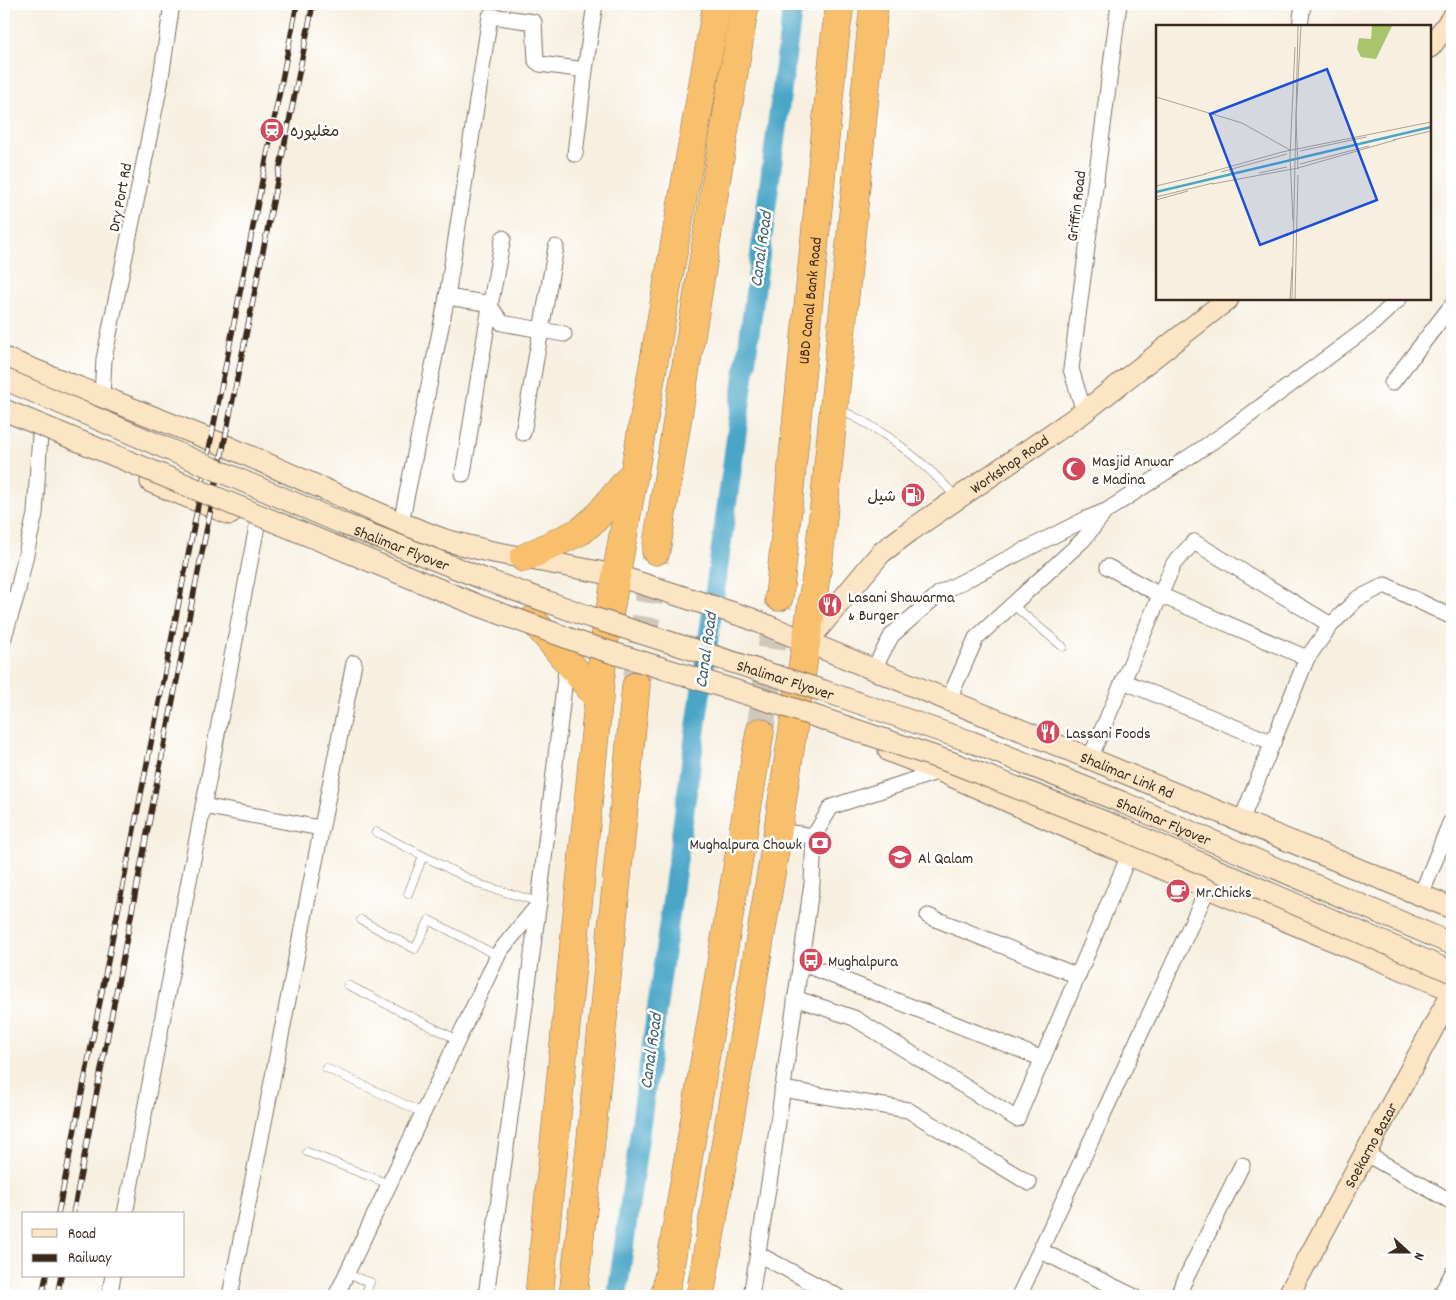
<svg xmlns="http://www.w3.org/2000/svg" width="1456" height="1300" font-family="Dekko,'Playpen Sans Arabic',sans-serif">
  <rect width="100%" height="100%" fill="#fff"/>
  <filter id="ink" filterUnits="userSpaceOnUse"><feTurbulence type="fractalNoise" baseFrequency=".02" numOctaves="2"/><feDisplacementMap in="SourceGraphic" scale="10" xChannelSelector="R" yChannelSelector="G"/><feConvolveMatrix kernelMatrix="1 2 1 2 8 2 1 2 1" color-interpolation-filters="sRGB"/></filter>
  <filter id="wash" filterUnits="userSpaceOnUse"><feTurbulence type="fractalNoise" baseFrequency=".0096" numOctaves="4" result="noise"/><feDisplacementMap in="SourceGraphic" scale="20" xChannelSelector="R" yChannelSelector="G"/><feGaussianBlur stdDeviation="1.12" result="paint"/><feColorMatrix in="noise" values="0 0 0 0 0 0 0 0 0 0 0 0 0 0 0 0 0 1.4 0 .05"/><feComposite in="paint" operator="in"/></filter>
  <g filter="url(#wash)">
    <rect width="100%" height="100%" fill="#f7f0e1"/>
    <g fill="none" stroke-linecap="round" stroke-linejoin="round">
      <path stroke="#48a6c7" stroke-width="20" d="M 617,1296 L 732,468 L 793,4"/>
    </g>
  </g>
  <g filter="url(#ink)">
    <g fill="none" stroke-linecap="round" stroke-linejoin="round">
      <g stroke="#d1c8ba" stroke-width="28" stroke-dasharray="28 14" stroke-linecap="butt">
        <path d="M 636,686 L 656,551"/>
        <path d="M 760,732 L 779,597"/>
      </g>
      <defs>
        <g id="lane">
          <path d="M 838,409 C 882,428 924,461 956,497"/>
          <path d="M 1013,605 L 1063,647"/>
          <path d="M 376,832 L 481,885 L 539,902"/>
          <path d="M 408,894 L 423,856"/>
          <path d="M 361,920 L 415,949 L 429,920 L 498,956"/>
          <path d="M 348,985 L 458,1040"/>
          <path d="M 326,1068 L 423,1113"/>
          <path d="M 307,1152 L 389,1184"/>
          <path d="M 346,1274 L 370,1282 L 365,1296"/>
        </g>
        <g id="street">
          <path d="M 1300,26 L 1303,4"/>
          <path d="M 575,154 L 585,70"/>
          <path d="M 556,247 L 541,330 L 564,334"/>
          <path d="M 447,297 L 485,303 L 490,306 L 502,323 L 541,330 L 523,433"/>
          <path d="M 1392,383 L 1452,305"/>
          <path d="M 102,397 L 104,359 L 160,84 L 172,4"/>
          <path d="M 1084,412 L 1071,369 L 1119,4"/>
          <path d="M 463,474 L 490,306 L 503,238"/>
          <path d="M 401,523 L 447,297 L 490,16 L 534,22 L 536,61 L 540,64 L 585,70 L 595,4"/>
          <path d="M 1108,567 L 1160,595 L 1307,658"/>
          <path d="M 4,637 L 17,594 L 35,514 L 40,434"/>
          <path d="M 873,670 L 892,635 L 940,593 L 1086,519 L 1106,511 L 1221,436 L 1370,326 L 1399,299"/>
          <path d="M 1123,681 L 1273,743"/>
          <path d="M 949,699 L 976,638 L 1083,540 L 1105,512"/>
          <path d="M 1090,758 L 1174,563 L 1194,542 L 1331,625"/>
          <path d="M 203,806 L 320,828"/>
          <path d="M 1241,821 L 1307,658 L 1331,625 L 1357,599 L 1385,585 L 1452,617"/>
          <path d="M 778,831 L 814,836"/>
          <path d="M 1421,895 L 1450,823 L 1452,822"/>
          <path d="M 928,916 L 1078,976"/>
          <path d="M 801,963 L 1043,1059"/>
          <path d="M 795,998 L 854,1018 L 1017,1119 L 1129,855"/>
          <path d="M 782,1089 L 908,1110 L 1029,1183"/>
          <path d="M 1366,1154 L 1452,1202"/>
          <path d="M 125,1214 L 257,526"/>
          <path d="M 1041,1251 L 1133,1296"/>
          <path d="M 758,1254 L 837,1296"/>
          <path d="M 109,1296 L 113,1276"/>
          <path d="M 230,1296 L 354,663"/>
          <path d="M 336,1296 L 500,951 L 539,904"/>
          <path d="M 486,1296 L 539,902 L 567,661"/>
          <path d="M 751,1296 L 772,1164 L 812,883 L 814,836 L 831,807 L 940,771"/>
          <path d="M 1019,1296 L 1208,888"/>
          <path d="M 1177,1296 L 1242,1165"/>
          <path d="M 1440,1296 L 1452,1274"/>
        </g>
        <g id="secondary">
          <path d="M 1430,47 L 1452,18"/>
          <path id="s1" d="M 4,358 L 224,445 L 401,523 L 445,540 L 488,551 L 615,575 L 749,618 L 1452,908"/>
          <path d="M 151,482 L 230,514"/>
          <path id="s2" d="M 807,642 L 881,553 L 910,531 L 1084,412 L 1228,299"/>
          <path d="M 889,751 L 940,771 L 1129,855 L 1452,990"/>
          <path id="s3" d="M 1288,1296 L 1452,993"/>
        </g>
        <g id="highway">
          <path d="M 656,551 L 745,4"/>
          <path d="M 524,558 L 581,531 L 596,518 L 632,475"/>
          <path id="s4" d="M 779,597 L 835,38 L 840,4"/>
          <path d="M 533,620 L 599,699"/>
          <path d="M 539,1296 L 604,644 L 717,4"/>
          <path d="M 573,1296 L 590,1149 L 636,686"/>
          <path d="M 665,1296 L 760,732"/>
          <path d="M 700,1296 L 773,862 L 819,557 L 874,4"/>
        </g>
      </defs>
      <use href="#lane" stroke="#7d6f62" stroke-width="9"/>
      <use href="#street" stroke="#7d6f62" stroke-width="17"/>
      <use href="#secondary" stroke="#7d6f62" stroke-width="23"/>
      <use href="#highway" stroke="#7d6f62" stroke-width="29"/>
      <use href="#lane" stroke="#fff" stroke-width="8"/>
      <use href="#street" stroke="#fff" stroke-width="15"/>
      <use href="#secondary" stroke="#fce5c4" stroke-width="21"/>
      <use href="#highway" stroke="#f8bf6c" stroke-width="28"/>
      <defs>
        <g id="rail">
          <path d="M 58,1214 L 297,4"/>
          <path d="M 73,1214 L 194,592 L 313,4"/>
          <path d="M 42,1296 L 46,1276"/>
          <path d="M 57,1296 L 61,1276"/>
        </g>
      </defs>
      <use href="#rail" stroke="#3b2a1e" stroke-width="5.5"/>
      <use href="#rail" stroke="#fff" stroke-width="4" stroke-dasharray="11" stroke-linecap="butt"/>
      <defs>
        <g id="secondary-bridge">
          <path id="s5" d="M 4,379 L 341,523 L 484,579 L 590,617 L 824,691 L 972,742 L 1124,803 L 1452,944"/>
          <path d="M 4,410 L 477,605 L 584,644 L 782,705 L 953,763 L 1115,826 L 1452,972"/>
        </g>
      </defs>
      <use href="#secondary-bridge" stroke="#7d6f62" stroke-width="23" stroke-linecap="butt"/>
      <use href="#secondary-bridge" stroke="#fce5c4" stroke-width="21"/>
    </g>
  </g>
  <defs>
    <symbol id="station-disc" viewBox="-11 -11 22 22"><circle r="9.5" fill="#d1495b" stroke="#fff"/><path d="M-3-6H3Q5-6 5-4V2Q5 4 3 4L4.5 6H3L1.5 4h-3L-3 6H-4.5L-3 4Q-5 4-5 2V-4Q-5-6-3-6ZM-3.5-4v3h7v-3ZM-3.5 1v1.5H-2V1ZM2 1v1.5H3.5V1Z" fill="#fff"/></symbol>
    <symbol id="mosque-disc" viewBox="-11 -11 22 22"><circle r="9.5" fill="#d1495b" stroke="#fff"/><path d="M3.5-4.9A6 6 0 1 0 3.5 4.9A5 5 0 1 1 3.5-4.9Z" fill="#fff"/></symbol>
    <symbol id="fuel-disc" viewBox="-11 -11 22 22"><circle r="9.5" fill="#d1495b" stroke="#fff"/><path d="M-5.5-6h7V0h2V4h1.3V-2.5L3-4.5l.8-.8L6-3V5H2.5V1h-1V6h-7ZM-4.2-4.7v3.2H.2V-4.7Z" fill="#fff"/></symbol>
    <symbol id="restaurant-disc" viewBox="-11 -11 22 22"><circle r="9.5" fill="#d1495b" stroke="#fff"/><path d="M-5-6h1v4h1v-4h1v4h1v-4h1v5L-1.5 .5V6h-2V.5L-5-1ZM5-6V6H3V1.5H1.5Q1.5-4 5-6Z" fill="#fff"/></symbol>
    <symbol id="bank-disc" viewBox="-11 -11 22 22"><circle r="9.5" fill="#d1495b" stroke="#fff"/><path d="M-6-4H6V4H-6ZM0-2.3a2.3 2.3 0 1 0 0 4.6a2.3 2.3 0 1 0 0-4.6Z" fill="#fff"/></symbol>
    <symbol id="school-disc" viewBox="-11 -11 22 22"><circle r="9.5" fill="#d1495b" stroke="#fff"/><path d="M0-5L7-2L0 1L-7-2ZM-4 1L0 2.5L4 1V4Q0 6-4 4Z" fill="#fff"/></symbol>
    <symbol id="cafe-disc" viewBox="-11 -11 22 22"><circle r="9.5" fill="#d1495b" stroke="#fff"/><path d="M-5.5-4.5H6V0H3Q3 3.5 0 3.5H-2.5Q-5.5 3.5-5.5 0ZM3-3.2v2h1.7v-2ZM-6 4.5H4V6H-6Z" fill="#fff"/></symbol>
    <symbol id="bus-disc" viewBox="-11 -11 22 22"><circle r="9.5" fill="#d1495b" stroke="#fff"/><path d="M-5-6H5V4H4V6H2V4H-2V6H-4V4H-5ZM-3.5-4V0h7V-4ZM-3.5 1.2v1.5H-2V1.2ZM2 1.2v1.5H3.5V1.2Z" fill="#fff"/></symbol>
  </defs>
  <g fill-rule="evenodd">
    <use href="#station-disc" x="258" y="116" width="28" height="28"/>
    <use href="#mosque-disc" x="1060" y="455" width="28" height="28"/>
    <use href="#fuel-disc" x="899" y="481" width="28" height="28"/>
    <use href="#restaurant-disc" x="816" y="591" width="28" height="28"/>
    <use href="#restaurant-disc" x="1034" y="718" width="28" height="28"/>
    <use href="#bank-disc" x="806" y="829" width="28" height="28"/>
    <use href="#school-disc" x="886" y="843" width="28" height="28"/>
    <use href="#cafe-disc" x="1164" y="877" width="28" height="28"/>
    <use href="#bus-disc" x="797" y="946" width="28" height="28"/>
  </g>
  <g text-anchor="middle" stroke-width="5" stroke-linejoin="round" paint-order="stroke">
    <g font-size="16" fill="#3b2a1e" stroke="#fff" text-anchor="start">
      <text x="290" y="136">مغلپورہ</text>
      <text x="1092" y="466">Masjid Anwar<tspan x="1092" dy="18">e Madina</tspan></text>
      <text x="896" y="501" text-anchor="end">شیل</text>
      <text x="848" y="602">Lasani Shawarma<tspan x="848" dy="18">&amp; Burger</tspan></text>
      <text x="1066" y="738">Lassani Foods</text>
      <text x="802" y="849" text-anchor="end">Mughalpura Chowk</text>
      <text x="918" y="863">Al Qalam</text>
      <text x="1196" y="897">Mr.Chicks</text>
      <text x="828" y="966">Mughalpura</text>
    </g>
    <g font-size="16" fill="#3b2a1e" stroke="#fff">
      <text transform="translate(119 197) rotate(-79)" y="6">Dry Port Rd</text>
      <text transform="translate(1075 206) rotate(-83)" y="6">Griffin Road</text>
      <text dy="6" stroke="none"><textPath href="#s4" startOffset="298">UBD Canal Bank Road</textPath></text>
      <text dy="6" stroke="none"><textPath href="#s2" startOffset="272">Workshop Road</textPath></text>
      <text dy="6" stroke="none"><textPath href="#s5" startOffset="432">Shalimar Flyover</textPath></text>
      <text dy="6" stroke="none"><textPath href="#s5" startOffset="838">Shalimar Flyover</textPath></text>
      <text dy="6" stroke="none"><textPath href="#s1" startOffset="1201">Shalimar Link Rd</textPath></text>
      <text dy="6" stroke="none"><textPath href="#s5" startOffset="1242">Shalimar Flyover</textPath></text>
      <text dy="6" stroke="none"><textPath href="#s3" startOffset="172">Soekarno Bazar</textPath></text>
    </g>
    <g font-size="18" font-style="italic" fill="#41626a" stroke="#fff">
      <text transform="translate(760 249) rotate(-82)" y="6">Canal Road</text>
      <text transform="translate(705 650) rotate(-82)" y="6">Canal Road</text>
      <text transform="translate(650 1051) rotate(-82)" y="6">Canal Road</text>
    </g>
  </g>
  <g transform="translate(1156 25)">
    <rect width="275" height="275" fill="#f7f0e1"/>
    <path d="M 216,1 L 236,1 L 220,34 L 205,32 L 201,24 L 203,13 L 215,14 Z" fill="#a9c56c"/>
    <path fill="none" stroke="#48a6c7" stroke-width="2.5" d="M 0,167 L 275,102"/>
    <path fill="none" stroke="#aca193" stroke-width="1" d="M 0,72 L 86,98 L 134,125M 237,115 L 275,106M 144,126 L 210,112M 144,139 L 213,121M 142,144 L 140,91 L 145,1M 65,147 L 131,129M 103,148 L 131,142M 48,149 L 126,127 L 275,97M 56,159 L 142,143 L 239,115M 0,161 L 50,149M 0,172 L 57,158M 0,175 L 32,166M 137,196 L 134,131 L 139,22M 134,274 L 136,242M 136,274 L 142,1M 139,274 L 142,150"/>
    <path fill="#1d4ed8" fill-opacity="0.15" stroke="#1d4ed8" stroke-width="2.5" d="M 171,44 L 221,175 L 104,220 L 54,89 Z"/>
    <rect width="275" height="275" fill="none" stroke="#3b2a1e" stroke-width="2.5"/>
  </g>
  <rect width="1456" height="1300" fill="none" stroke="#fff" stroke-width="20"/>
  <rect x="22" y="1212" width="162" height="65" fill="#ffffff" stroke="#b1aaa5"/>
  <rect x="32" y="1229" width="25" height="8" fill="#fce5c4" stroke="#b1aaa5"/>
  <text x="68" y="1238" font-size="15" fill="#3b2a1e">Road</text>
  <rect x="32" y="1254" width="25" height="8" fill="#3b2a1e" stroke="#b1aaa5"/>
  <text x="68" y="1262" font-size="15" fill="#3b2a1e">Railway</text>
  <g transform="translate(1408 1252) rotate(111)" stroke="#ffffff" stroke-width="4" paint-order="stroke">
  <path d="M0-4L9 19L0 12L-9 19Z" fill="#3b2a1e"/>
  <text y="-8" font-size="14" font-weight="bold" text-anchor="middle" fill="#3b2a1e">N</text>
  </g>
</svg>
